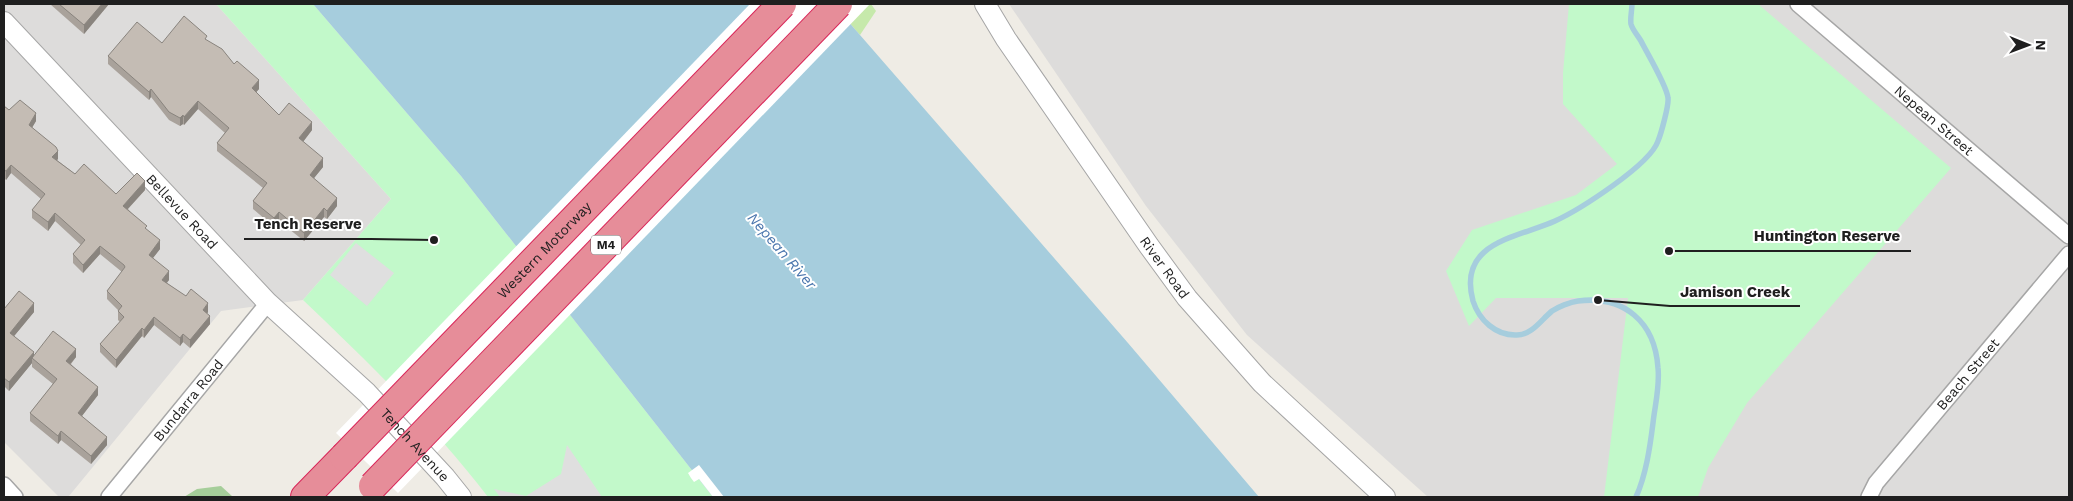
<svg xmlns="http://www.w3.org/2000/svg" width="2073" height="501" font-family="'Work Sans',sans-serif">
  <rect width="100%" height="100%" fill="#efece5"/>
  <g fill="#dddcdb">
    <path d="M 4,4 L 216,4 L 391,199 L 303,300 L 221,311 L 69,496 L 58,496 L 4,442 Z"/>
    <path d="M 1009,4 L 2069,4 L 2069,497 L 1428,497 L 1247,335 L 1146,206 Z"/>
  </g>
  <path fill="#c6e9ab" d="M 833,4 L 871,4 L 876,11 L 860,35 Z"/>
  <path fill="#a6ce9a" d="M 221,486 L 233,497 L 184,497 L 197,489 Z"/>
  <g fill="#c2f9ca">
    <path d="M 216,4 L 313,4 L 461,176 L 713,497 L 488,497 C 433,425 369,363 303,300 L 391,199 Z"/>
    <path d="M 1569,4 L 1758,4 L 1951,168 L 1747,403 L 1708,468 L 1698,497 L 1604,497 L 1628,298 L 1496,298 L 1469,326 L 1446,271 L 1472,230 L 1576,195 L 1617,164 L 1563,104 L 1563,73 Z"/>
  </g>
  <g fill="#dfdfdf">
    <path d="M 356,243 L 394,273 L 367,306 L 330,275 Z"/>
    <path d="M 567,445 L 602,497 L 500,497 L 494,489 L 526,496 L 561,474 Z"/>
  </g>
  <path fill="#a6cddd" d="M 313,4 L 833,4 L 1128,343 L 1259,497 L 713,497 L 461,176 Z"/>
  <g fill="#fff">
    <path d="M 750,4 L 870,4 L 398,493 L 336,433 Z"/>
    <path d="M 699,465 L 724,497 L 713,497 L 699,479 L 694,482 L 691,478 L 688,473 Z"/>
  </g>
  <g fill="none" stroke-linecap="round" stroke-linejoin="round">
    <path stroke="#a6cddd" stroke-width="5.5" d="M 1632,4 C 1632,10 1630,18 1631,24 C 1632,29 1638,36 1641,41 C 1647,53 1667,86 1668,98 C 1669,105 1661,134 1658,141 C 1650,165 1579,210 1555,221 C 1517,238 1457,242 1473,301 C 1479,320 1496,336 1517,335 C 1532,335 1541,320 1552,311 C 1558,307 1570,302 1578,301 C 1624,295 1655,322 1658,368 C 1660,386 1655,405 1653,423 C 1650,447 1646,475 1636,497"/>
    <defs>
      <g id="minor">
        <path id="s1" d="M 1798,4 L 2069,236"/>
        <path d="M 4,485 L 15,497"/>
        <path id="s2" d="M 109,497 L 268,303"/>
        <path id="s3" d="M 1869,497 L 1876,483 L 2069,254"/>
      </g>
      <g id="tertiary">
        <path id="s4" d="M 985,4 L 1006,39 L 1149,246 L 1187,298 L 1262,383 L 1385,497"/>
        <path id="s5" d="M 4,22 L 268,303 L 367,393 L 445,477 L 461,497"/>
      </g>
      <path id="motorway" d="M 305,497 L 344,457"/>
    </defs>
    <use href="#minor" stroke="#a6a6a6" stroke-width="18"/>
    <use href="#tertiary" stroke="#a6a6a6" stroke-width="22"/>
    <use href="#motorway" stroke="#d92659" stroke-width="30"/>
    <use href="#minor" stroke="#fff" stroke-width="15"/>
    <use href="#tertiary" stroke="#fff" stroke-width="20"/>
    <use href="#motorway" stroke="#e68d99" stroke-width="28"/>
    <defs>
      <g id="motorway-bridge">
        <path id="s6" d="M 344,457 L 782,4"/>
        <path d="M 373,486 L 838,4"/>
      </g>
    </defs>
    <use href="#motorway-bridge" stroke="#d92659" stroke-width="30" stroke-linecap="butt"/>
    <use href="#motorway-bridge" stroke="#e68d99" stroke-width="28"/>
  </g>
  <g fill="#a9a29b">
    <path d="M 50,4 L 109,4 L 84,34 Z"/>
    <path d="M 207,40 L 259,89 L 256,92 L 279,115 L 312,130 L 303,142 L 323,167 L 314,178 L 337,206 L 327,219 L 324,217 L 304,241 L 279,221 L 274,227 L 253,209 L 253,201 L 263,188 L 217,151 L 217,143 L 225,133 L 198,109 L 184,125 L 183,124 L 180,126 L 169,120 L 151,97 L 149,100 L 108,64 L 108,56 L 162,43 Z"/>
    <path d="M 4,106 L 9,110 L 36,121 L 32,127 L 58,159 L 57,160 L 75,174 L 116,194 L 145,190 L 128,209 L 147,230 L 160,249 L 153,258 L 169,280 L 167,283 L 208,312 L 207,314 L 210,324 L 190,348 L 183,342 L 180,346 L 154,325 L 144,338 L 142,336 L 116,368 L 100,352 L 100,344 L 120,322 L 118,320 L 118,310 L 107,299 L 107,291 L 122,272 L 100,254 L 83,273 L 73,263 L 73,254 L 81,245 L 55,221 L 48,231 L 32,218 L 32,210 L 41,199 L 11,173 L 6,180 L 4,178 Z"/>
    <path d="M 4,309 L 34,312 L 14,336 L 34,356 L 76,357 L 71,364 L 98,395 L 82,416 L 107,445 L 91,464 L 61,440 L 58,444 L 30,421 L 30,413 L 53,384 L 32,367 L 32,363 L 9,391 L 4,386 Z"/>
  </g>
  <g fill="#89847e">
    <path d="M 102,4 L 109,4 L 84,34 L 84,25 Z"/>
    <path d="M 259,80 L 259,89 L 252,97 L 252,88 Z"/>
    <path d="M 151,89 L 151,97 L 149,100 L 149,92 Z"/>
    <path d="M 198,101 L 198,109 L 184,125 L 184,117 Z"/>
    <path d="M 36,113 L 36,121 L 29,133 L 29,125 Z"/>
    <path d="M 183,115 L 183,124 L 180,126 L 180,118 Z"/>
    <path d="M 312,122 L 312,130 L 299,147 L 299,138 Z"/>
    <path d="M 58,151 L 58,159 L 52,165 L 52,157 Z"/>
    <path d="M 323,158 L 323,167 L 310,183 L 310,175 Z"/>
    <path d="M 11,165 L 11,173 L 6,180 L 6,171 Z"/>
    <path d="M 145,181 L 145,190 L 123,214 L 123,206 Z"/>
    <path d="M 337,198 L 337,206 L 327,219 L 327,211 Z"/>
    <path d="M 324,208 L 324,217 L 304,241 L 304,233 Z"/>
    <path d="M 279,212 L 279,221 L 274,227 L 274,218 Z"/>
    <path d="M 55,213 L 55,221 L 48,231 L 48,222 Z"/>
    <path d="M 160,240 L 160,249 L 149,263 L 149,255 Z"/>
    <path d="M 100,246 L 100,254 L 83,273 L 83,265 Z"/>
    <path d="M 169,271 L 169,280 L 162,288 L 162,280 Z"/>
    <path d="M 34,303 L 34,312 L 10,341 L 10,333 Z"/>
    <path d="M 208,303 L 208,312 L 203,319 L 203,310 Z"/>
    <path d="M 210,316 L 210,324 L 190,348 L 190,340 Z"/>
    <path d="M 154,317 L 154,325 L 144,338 L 144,330 Z"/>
    <path d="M 142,328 L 142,336 L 116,368 L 116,360 Z"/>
    <path d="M 183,334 L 183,342 L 180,346 L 180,338 Z"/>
    <path d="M 76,349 L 76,357 L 66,369 L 66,361 Z"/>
    <path d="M 34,352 L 34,360 L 32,358 L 32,363 L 9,391 L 9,382 Z"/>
    <path d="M 98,387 L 98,395 L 78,421 L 78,413 Z"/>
    <path d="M 61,431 L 61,440 L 58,444 L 58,436 Z"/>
    <path d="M 107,437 L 107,445 L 91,464 L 91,456 Z"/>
  </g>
  <g fill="#c4bcb4" stroke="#89847e">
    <path d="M 59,4 L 102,4 L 84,25 Z"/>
    <path d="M 184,16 L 207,36 L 205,39 L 222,49 L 234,64 L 237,61 L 259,80 L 252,88 L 279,115 L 289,103 L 312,122 L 299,138 L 323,158 L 310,175 L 337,198 L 327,211 L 324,208 L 304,233 L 279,212 L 274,218 L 253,201 L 267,183 L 217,143 L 229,128 L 198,101 L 184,117 L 183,115 L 180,118 L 169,112 L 151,89 L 149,92 L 108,56 L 137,22 L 162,43 Z"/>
    <path d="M 20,100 L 36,113 L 29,125 L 56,147 L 58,151 L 52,157 L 75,174 L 84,164 L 116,194 L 137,173 L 145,181 L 123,206 L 147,226 L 145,228 L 160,240 L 149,255 L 169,271 L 162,280 L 186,296 L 191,289 L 208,303 L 203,310 L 210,316 L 190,340 L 183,334 L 180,338 L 154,317 L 144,330 L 142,328 L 116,360 L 100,344 L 124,317 L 118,311 L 122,306 L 107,291 L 125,267 L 124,265 L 100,246 L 83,265 L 73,254 L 85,240 L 55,213 L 48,222 L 32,210 L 45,194 L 11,165 L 6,171 L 4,170 L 4,106 L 9,110 Z"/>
    <path d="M 19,291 L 34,303 L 10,333 L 34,352 L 9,382 L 4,378 L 4,309 Z"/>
    <path d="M 53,331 L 76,349 L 66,361 L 98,387 L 78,413 L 107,437 L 91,456 L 61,431 L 58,436 L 30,413 L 57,379 L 32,358 Z"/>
  </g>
  <g text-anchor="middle" stroke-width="4" stroke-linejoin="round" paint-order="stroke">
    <rect fill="#fff" stroke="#626262" stroke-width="1" x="591" y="235.5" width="30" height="19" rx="4"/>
    <g font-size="12" font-weight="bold" fill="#1f1f1f">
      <text x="606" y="249">M4</text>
    </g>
    <g font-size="14" fill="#1f1f1f" stroke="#fff">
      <text dy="5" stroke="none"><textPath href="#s1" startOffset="179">Nepean Street</textPath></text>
      <text dy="5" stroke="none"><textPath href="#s5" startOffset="260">Bellevue Road</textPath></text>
      <text dy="5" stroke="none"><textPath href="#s6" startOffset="288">Western Motorway</textPath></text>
      <text dy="5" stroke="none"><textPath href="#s4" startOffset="319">River Road</textPath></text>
      <text dy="5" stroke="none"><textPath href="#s3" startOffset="158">Beach Street</textPath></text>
      <text dy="5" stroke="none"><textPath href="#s2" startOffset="125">Bundarra Road</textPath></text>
      <text dy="5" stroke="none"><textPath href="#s5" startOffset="590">Tench Avenue</textPath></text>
    </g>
    <g font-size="15" font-style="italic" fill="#4c77ae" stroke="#fff">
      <text transform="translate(782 251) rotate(49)" y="5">Nepean River</text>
    </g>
  </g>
  <path fill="none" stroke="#1f1f1f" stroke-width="2" d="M434 240L371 239H244M1669 251L1744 251H1911M1598 300L1670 306H1800"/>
  <g fill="#1f1f1f" stroke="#fff" stroke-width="2">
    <circle cx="434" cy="240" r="5"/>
    <circle cx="1669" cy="251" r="5"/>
    <circle cx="1598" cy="300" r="5"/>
  </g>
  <g font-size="15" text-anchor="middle" font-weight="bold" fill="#1f1f1f" stroke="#fff" stroke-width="4" stroke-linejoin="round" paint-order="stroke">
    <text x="308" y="229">Tench Reserve</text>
    <text x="1827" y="241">Huntington Reserve</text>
    <text x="1735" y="297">Jamison Creek</text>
  </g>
  <rect width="2073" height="501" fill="none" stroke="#1f1f1f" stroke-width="10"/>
  <g transform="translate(2028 45) rotate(91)" stroke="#ffffff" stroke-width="4" paint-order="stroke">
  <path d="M0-4L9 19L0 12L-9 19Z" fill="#1f1f1f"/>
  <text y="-8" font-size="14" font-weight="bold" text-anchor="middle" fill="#1f1f1f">N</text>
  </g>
</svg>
